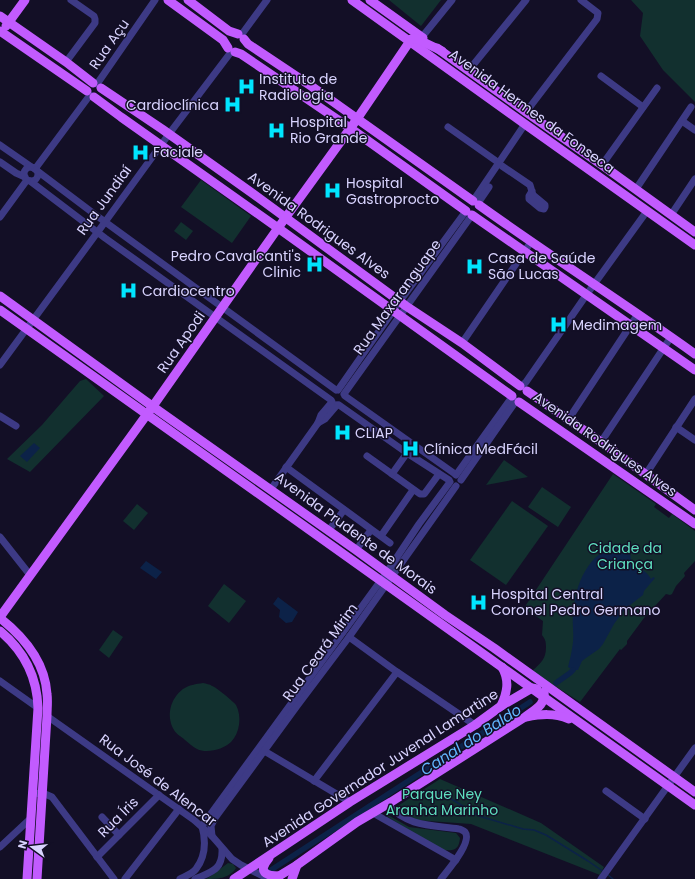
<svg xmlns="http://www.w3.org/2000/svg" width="695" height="879" font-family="Poppins,sans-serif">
  <rect width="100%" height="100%" fill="#130f26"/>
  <g fill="#12302f">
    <path d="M 389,0 L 441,0 L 421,26 Z"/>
    <path d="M 631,0 L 695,0 L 695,102 L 663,70 L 640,36 L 643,13 Z"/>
    <path d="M 201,180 L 251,216 L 232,243 L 181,207 Z"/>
    <path d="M 181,222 L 193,231 L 186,240 L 174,231 Z"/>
    <path d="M 86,379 L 104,396 L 30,472 L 7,459 L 42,425 L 80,381 Z"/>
    <path d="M 504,460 L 528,477 L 486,485 Z"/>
    <path d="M 613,474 L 656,504 L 654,507 L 669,518 L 672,514 L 695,531 L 695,561 L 684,573 L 685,576 L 676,586 L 672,594 L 670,595 L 666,594 L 644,618 L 627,641 L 627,644 L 621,650 L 620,649 L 580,702 L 555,686 L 554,688 L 532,671 C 541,663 546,659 546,647 C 546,641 545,639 542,635 L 543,621 L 524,608 Z"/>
    <path d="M 542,487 L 571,507 L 558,527 L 528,507 Z"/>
    <path d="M 512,501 L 548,526 L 506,585 L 470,560 Z"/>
    <path d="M 137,504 L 148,513 L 134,530 L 123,521 Z"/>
    <path d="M 224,584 L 246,601 L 229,623 L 208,606 Z"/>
    <path d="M 113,630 L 123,637 L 109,658 L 99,650 Z"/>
    <path d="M 203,683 C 206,684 210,684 212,686 C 216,687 234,702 236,705 C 242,716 240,733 231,742 C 224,749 207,754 197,749 C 193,747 189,743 185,740 C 182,737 176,734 174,730 C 166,716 170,699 183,689 C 189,685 196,684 203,683 Z"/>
    <path d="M 440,779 L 541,823 L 604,867 L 600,875 L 471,824 L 414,820 L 396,807 Z"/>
    <path d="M 388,815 L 409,827 L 456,833 L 460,838 C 459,850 454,851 443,850 L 386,816 Z"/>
    <path d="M 228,863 L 233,864 L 236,868 C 229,879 217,879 205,879 L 208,878 Z"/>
  </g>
  <g fill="#0c2248">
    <path d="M 34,443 L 40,448 L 27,462 L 20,456 Z"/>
    <path d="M 620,545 C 629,548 631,553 631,562 C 638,567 647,571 651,579 L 653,577 L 655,578 L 644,591 L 643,595 L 625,609 L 614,624 L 603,644 L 599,649 L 586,658 L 582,661 L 578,670 L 573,670 L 568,667 C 570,659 572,651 573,642 C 574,633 572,624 573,614 C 575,585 588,551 620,545 Z"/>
    <path d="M 146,561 L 162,572 L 156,579 L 140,568 Z"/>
    <path d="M 278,597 L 298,612 L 292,622 L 286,623 L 279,617 L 280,610 L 273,604 Z"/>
  </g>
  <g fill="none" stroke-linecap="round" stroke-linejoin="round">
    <g stroke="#0c2248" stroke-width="1.5">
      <path d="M 433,790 L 453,800 L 479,816 L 523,829 L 534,830 L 546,835 L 588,861 L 604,872"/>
      <path d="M 607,874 L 613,879"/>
    </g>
    <g stroke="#0c2248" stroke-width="5.5">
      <path d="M 556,683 L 570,673 L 573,670"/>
      <path d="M 271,870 L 530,702"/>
    </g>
    <g stroke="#3d3a85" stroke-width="7">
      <path d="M 242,34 L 267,0"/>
      <path d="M 422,37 L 452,0"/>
      <path d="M 66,62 L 95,23 L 95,19 L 94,16 L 71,0"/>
      <path d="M 469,70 L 526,0"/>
      <path d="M 601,76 L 643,107"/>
      <path d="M 97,84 L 155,0"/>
      <path d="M 526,112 L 597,19 L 598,13 L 581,0"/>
      <path d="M 682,121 L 695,130"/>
      <path d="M 448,127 L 499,163"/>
      <path d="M 0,145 L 33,168"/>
      <path d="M 0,162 L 16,173 L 25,177"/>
      <path d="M 602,165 L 657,88"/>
      <path d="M 502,166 L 530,185 L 533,195 L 545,205 L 545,207 L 544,209 L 540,208 L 529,199 L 529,196 L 532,191"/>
      <circle cx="31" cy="174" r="7"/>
      <path d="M 35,169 L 90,95"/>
      <path d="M 36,170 L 97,216 L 336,390"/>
      <path d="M 30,181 L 105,238 L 331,400"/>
      <path d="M 636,189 L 691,107"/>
      <path d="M 473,201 L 525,124"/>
      <path d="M 478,203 L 489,187"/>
      <path d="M 671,215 L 695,179"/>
      <path d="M 0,217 L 27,180"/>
      <path d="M 462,343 L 531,242"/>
      <path d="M 0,365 L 105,222 L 169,134 L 231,52"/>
      <path d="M 522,386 L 526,382 L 587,294 L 647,211"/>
      <path d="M 338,390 L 400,301 L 466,211"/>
      <path d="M 344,394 L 472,215"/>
      <path d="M 345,396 L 455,474"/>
      <path d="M 339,405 L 407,453 L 449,480"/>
      <path d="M 0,416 L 16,426"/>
      <path d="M 568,420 L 638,314"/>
      <path d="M 318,423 L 325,419 L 337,405"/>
      <path d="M 676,427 L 695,440"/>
      <path d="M 601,442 L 671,337"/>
      <path d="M 367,456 L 420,494 L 424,494 L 425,493 L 439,474"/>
      <path d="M 286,467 L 390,543"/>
      <path d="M 392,474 L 407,453"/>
      <path d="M 646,474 L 695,399"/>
      <path d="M 456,475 L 512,397"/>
      <path d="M 461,480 L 516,401"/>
      <path d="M 271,489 L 318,423 L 321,415 L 332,402"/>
      <path d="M 329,530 L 344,510"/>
      <path d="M 381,536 L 413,490"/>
      <path d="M 0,537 L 30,575"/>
      <path d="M 356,550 L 371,530"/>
      <path d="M 349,637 L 397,672 L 475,725"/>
      <path d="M 0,681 L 38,708"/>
      <path d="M 47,716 L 194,820 L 212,836 L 232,859 L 241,865 L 269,879"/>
      <path d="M 261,749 L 350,802"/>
      <path d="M 314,781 L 397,672"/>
      <path d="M 606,791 L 645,819"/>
      <path d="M 32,793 L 45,794 L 52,797 L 114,879"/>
      <path d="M 387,804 C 408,827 430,825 459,829 C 460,829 464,831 465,832 C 473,842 447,871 441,879"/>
      <path d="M 373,813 L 456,860"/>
      <path d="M 102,817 L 119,835"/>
      <path d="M 202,826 L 387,572 L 419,524 L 450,482"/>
      <path d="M 212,836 L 211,826 L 215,818 L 297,706 L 349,637 L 456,486"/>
      <path d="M 0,847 L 30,819"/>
      <path d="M 97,857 L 159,795"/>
      <path d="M 125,879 L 179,809"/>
      <path d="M 180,879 C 186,876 192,874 196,869 C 206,856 206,841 202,826"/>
      <path d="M 195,879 C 211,872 223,870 222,849"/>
      <path d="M 601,879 L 695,748"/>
    </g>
    <g stroke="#c25bff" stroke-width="9">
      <path d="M 168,0 L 223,40 L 228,48"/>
      <path d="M 188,0 L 229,31 L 238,34"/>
      <path d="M 352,0 L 529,127 L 695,245"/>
      <path d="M 370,0 L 423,38"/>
      <path d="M 0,16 L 66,62 L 93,83"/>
      <path d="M 6,26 L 25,0"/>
      <path d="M 0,31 L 87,91"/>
      <path d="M 244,39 L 248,44 L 311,86 L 473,201"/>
      <path d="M 437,48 L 526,112 L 602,165 L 695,232"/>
      <path d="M 235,52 L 241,54 L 350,128 L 466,211"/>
      <path d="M 101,88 L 162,129 L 252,193 L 406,306 L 462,343 L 520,386"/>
      <path d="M 94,97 L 121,117 L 278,228 L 512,396"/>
      <path d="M 479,205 C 550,256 624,303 695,354"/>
      <path d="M 472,215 L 695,370"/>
      <path d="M 0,296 L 159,411 L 356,550 L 445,615 L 494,648 L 695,792"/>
      <path d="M 0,310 L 297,521 L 695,805"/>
      <path d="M 527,391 L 601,442 L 695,510"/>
      <path d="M 519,402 L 695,524"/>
      <path d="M 0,617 L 153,406 L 278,228 L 357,119 L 410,41 L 411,39 L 415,38 L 442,51"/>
      <path d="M 0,618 C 24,637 45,662 47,694 C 48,701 47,709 47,716 L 37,879"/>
      <path d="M 0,631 C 24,651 37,676 38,708 L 27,879"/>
      <path d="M 501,706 C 507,693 510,681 502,667"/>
      <path d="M 526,717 C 542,714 553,713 569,719"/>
      <path d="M 269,858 C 257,872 266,876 279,876"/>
      <path d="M 234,879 L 350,802 L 475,725 L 501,706 L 532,688 L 537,689"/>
      <path d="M 274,879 L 297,865 L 357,822 L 391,802 L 525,717 C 534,710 546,705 544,692"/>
      <path d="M 292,879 L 297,865"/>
    </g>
  </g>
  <defs>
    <symbol id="hospital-bare" viewBox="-9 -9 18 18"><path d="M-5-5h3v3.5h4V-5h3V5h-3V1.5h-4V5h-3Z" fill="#00e5ff" stroke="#130f26" stroke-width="2.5" paint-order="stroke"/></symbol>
  </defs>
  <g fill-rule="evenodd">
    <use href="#hospital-bare" x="234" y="74" width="25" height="25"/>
    <use href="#hospital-bare" x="220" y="92" width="25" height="25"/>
    <use href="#hospital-bare" x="264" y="118" width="25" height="25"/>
    <use href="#hospital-bare" x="128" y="140" width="25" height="25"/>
    <use href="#hospital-bare" x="320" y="178" width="25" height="25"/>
    <use href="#hospital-bare" x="302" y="252" width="25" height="25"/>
    <use href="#hospital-bare" x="462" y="254" width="25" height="25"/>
    <use href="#hospital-bare" x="116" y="278" width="25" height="25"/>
    <use href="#hospital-bare" x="546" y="312" width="25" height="25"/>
    <use href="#hospital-bare" x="330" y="420" width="25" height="25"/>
    <use href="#hospital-bare" x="398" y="436" width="25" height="25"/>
    <use href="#hospital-bare" x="466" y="590" width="25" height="25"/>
  </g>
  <g text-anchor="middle" stroke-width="3" stroke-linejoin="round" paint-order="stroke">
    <g font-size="14" fill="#d9d4ff" stroke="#130f26">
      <text transform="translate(109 44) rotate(-55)" y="5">Rua Açu</text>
      <text transform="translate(532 111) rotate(36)" y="5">Avenida Hermes da Fonseca</text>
      <text transform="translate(104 200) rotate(-54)" y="5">Rua Jundiaí</text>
      <text transform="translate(319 225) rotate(36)" y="5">Avenida Rodrigues Alves</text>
      <text transform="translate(397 297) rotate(-54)" y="5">Rua Maxaranguape</text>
      <text transform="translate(181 342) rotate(-55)" y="5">Rua Apodi</text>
      <text transform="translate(605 444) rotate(35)" y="5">Avenida Rodrigues Alves</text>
      <text transform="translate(356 533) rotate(36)" y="5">Avenida Prudente de Morais</text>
      <text transform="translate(320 652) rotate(-54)" y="5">Rua Ceará Mirim</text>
      <text transform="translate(380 768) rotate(-33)" y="5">Avenida Governador Juvenal Lamartine</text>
      <text transform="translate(158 780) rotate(37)" y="5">Rua José de Alencar</text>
      <text transform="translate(118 817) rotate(-45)" y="5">Rua Íris</text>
    </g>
    <g font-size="14" fill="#d9d4ff" stroke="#130f26" text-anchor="start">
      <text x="259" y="84">Instituto de<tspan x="259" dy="16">Radiologia</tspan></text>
      <text x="219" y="110" text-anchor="end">Cardioclínica</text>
      <text x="290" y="127">Hospital<tspan x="290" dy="16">Rio Grande</tspan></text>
      <text x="153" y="157">Faciale</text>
      <text x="346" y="188">Hospital<tspan x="346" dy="16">Gastroprocto</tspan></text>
      <text x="301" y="261" text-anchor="end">Pedro Cavalcanti's<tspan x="301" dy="16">Clinic</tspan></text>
      <text x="488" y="263">Casa de Saúde<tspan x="488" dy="16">São Lucas</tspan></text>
      <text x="142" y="296">Cardiocentro</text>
      <text x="572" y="330">Medimagem</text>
      <text x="355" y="438">CLIAP</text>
      <text x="424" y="454">Clínica MedFácil</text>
      <text x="491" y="599">Hospital Central<tspan x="491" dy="16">Coronel Pedro Germano</tspan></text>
    </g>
    <g font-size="14" fill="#5fe0c0" stroke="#130f26">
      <text x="625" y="553">Cidade da<tspan x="625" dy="16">Criança</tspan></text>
      <text x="442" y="799">Parque Ney<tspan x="442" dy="16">Aranha Marinho</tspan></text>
    </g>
    <g font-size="15" font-style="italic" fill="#62b6ff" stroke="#130f26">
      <text transform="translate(471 740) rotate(-33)" y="5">Canal do Baldo</text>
    </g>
  </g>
  <g transform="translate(32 847) rotate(285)" stroke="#130f26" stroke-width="3" paint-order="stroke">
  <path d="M0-3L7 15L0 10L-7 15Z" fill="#d9d4ff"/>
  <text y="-6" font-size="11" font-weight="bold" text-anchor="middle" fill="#d9d4ff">N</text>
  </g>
</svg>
